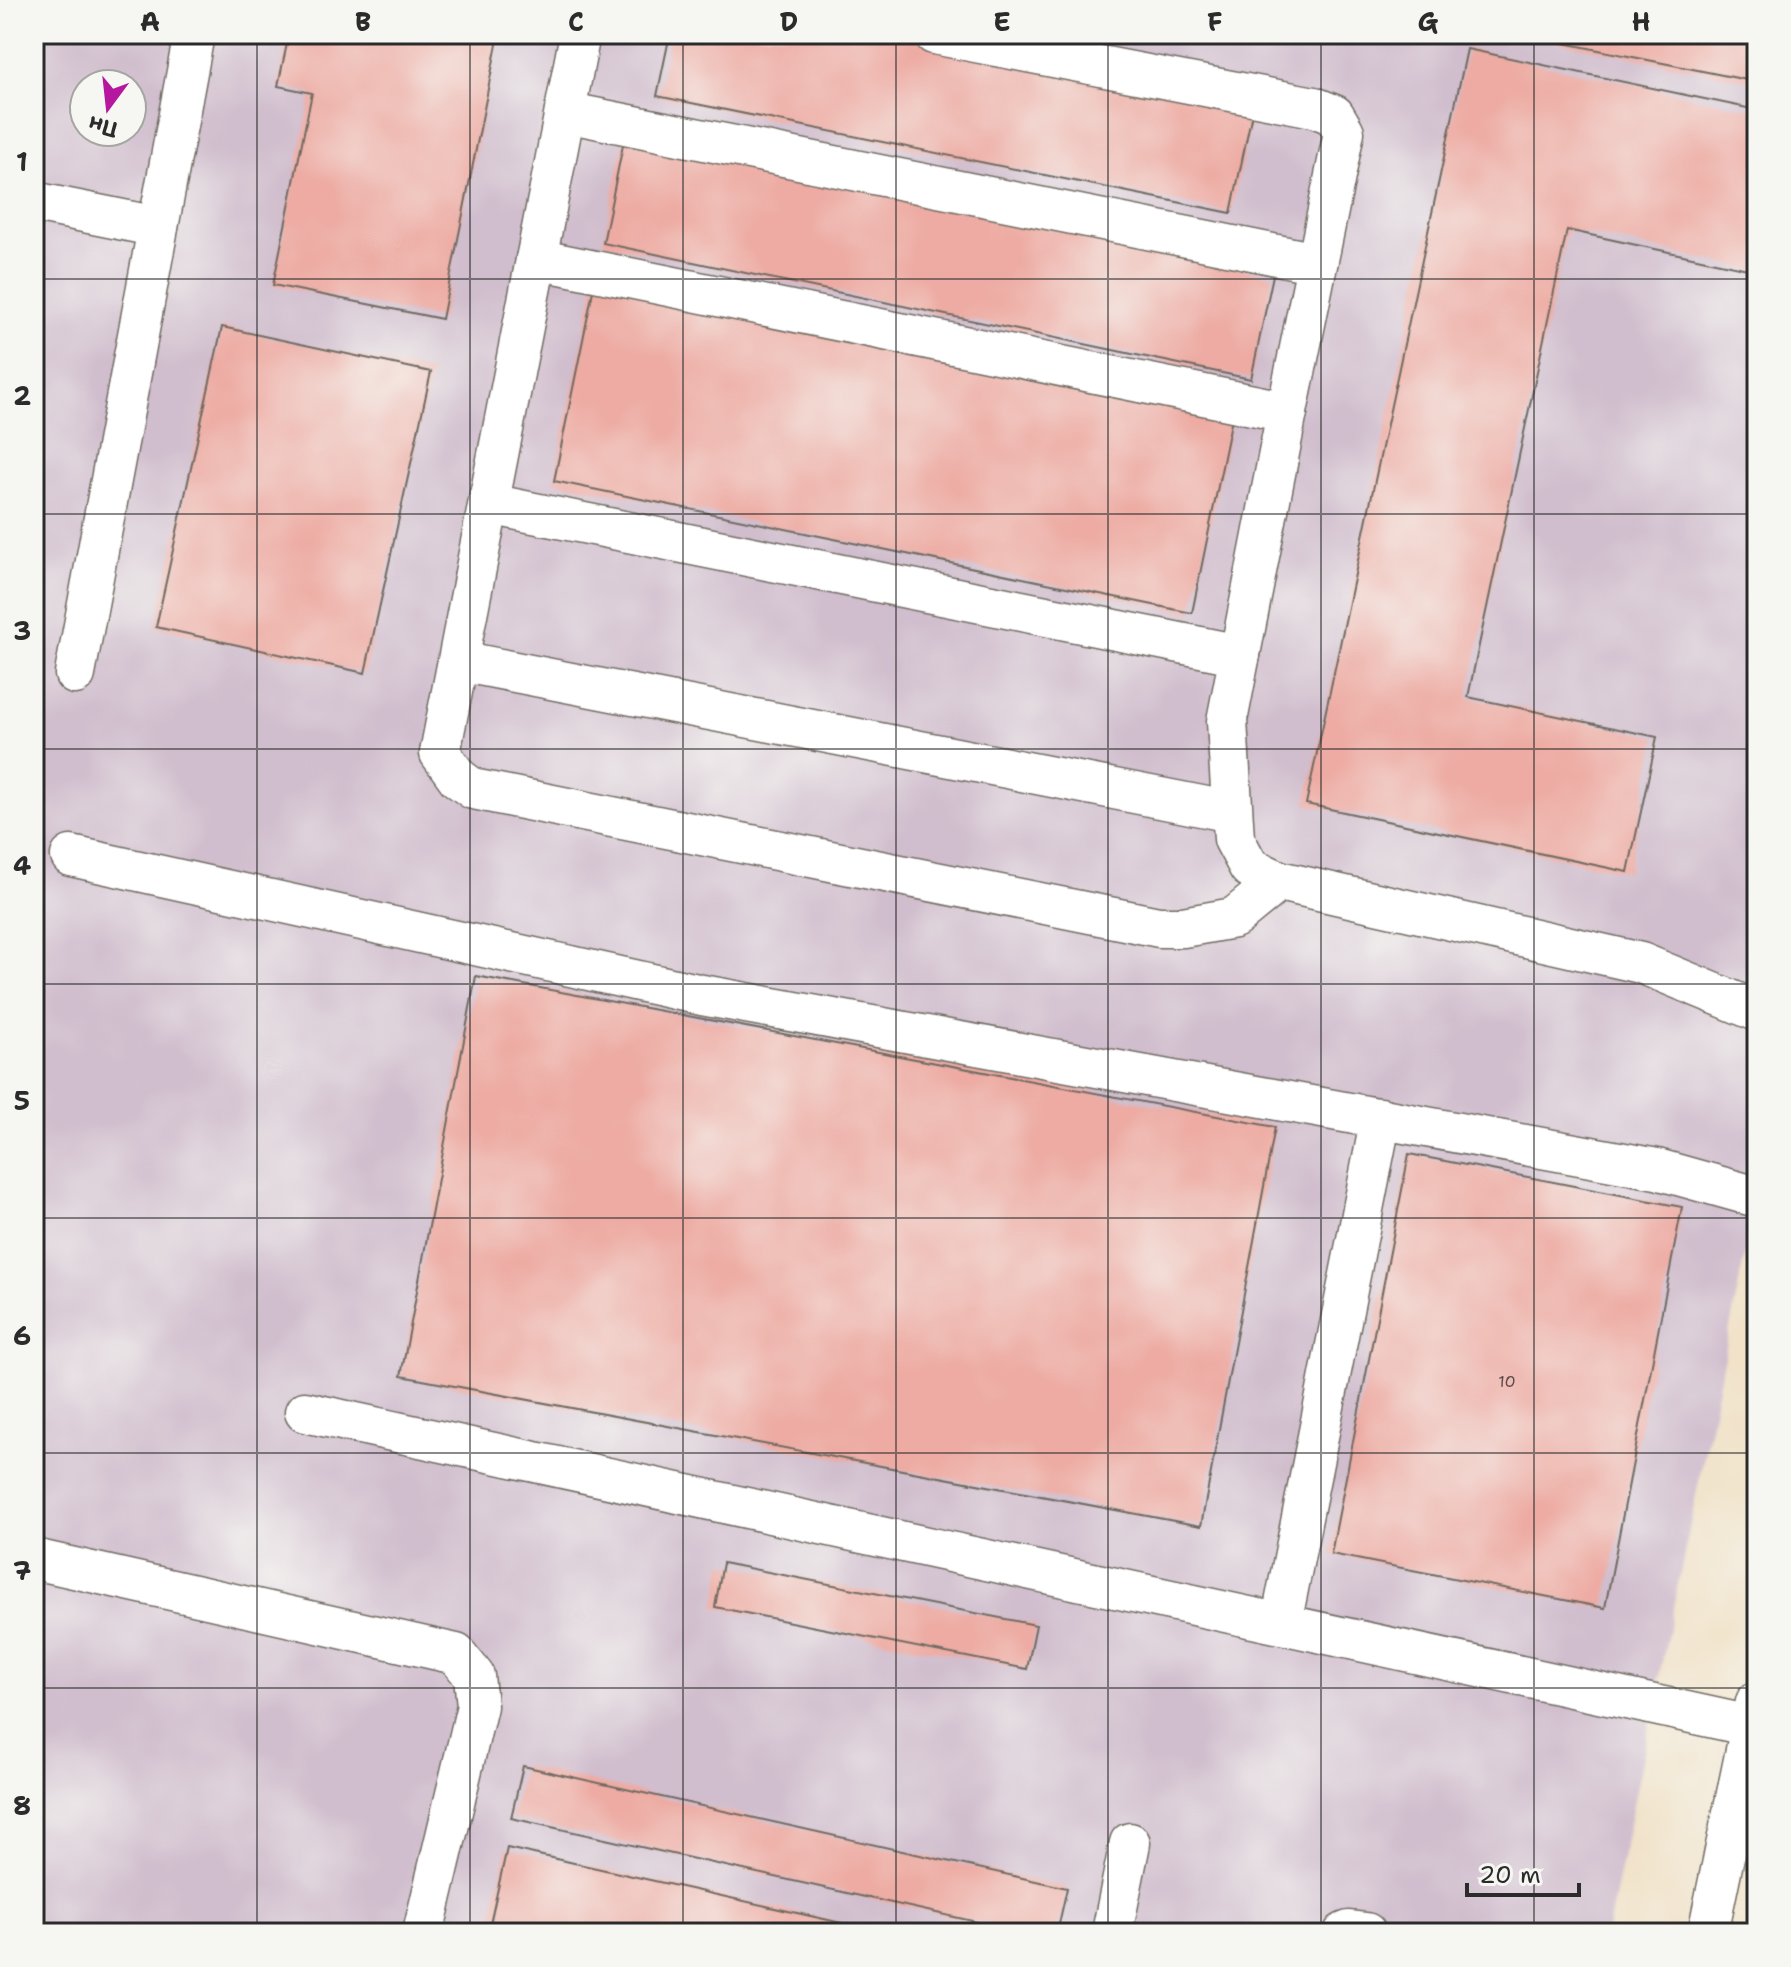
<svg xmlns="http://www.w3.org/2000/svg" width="1791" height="1967" font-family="'Shantell Sans',sans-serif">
  <rect width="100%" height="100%" fill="#f6f6f2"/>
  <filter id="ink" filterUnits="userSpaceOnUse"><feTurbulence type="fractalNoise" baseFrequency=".0125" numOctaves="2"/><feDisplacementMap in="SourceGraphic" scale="16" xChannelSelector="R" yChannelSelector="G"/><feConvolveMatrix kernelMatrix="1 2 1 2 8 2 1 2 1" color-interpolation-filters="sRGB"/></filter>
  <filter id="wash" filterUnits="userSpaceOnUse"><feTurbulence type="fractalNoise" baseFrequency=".006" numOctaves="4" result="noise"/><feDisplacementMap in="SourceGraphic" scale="32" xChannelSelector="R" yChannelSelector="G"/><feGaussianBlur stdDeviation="1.8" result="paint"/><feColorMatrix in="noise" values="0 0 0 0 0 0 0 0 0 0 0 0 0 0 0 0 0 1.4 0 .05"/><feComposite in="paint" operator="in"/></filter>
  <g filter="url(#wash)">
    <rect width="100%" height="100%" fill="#f1e2c8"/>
    <path fill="#d0bdcd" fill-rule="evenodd" d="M 34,34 L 1757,34 L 1757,1195 L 1607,1933 L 34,1933 ZM 84,84 L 132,84 L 132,132 L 84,132 Z"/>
    <g id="blocks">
      <g fill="#edaba3">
        <path d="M 289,34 L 499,34 L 442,319 L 273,285 L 312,93 L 278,86 Z"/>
        <path d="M 670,34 L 887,34 L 1253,108 L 1231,213 L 657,96 Z"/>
        <path d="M 1524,34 L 1757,34 L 1757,82 L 1524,35 Z"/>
        <path d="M 1467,49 L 1757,110 L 1757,271 L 1567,230 L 1468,697 L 1657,737 L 1628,872 L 1306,804 Z"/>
        <path d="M 624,140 L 1273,275 L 1251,379 L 603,243 Z"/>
        <path d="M 595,281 L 1233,413 L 1192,613 L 554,481 Z"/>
        <path d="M 222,327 L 431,372 L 365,673 L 156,627 Z"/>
        <path d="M 476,976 L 1275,1127 L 1201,1526 L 401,1376 Z"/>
        <path d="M 1409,1154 L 1682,1207 L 1605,1608 L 1331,1554 Z"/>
        <path d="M 723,1563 L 1036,1625 L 1027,1669 L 715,1607 Z"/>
        <path d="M 523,1766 L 1067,1888 L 1057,1933 L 1026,1933 L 511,1818 Z"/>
        <path d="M 507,1848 L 882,1932 L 882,1933 L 488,1933 Z"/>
      </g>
    </g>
  </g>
  <g filter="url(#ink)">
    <use href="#blocks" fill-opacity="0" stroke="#706b62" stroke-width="2"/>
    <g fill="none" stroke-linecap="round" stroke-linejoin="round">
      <defs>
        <g id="minor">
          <path d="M 580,34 L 440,753 L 458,778 L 473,789 L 1159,927 L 1183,927 L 1234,918 L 1279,881"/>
          <path d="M 934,34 L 1314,107 L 1334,115 L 1344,132 L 1287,412 L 1227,721 L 1234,839 L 1249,867 L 1279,881 L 1641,963 L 1757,1011"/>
          <path d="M 565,112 L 1317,263"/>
          <path d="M 34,202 L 158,227"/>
          <path d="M 536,259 L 1287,412"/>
          <path d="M 489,504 L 1240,655"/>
          <path d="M 459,661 L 1232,812"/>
          <path d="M 75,674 L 194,34"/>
          <path d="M 71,856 L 702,995 L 1657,1169 L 1757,1197"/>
          <path d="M 305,1412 L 1751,1726"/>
          <path d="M 34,1559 L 456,1654 L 474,1676 L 477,1706 L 423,1933"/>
          <path d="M 1281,1624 L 1381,1118"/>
          <path d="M 1112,1933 L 1130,1843"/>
          <path d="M 1344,1933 L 1349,1931 L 1366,1933"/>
          <path d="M 1708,1933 L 1756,1702"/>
        </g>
      </defs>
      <use href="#minor" stroke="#706b62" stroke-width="43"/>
      <use href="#minor" stroke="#fff" stroke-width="40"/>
    </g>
  </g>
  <path fill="none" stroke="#2b2b2b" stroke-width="2" stroke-opacity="0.55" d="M 257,34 L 257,1933M 470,34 L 470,1933M 683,34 L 683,1933M 896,34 L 896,1933M 1108,34 L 1108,1933M 1321,34 L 1321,1933M 1534,34 L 1534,1933M 34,279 L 1757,279M 34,514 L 1757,514M 34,749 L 1757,749M 34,984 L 1757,984M 34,1218 L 1757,1218M 34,1453 L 1757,1453M 34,1688 L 1757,1688"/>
  <g text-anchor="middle" stroke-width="6" stroke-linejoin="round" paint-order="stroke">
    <g font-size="16" fill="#5c4b49">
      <text x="1507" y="1387">10</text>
    </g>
  </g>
  <rect width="1791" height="1967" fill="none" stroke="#f6f6f2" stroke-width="88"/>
  <g transform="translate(108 108) rotate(195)"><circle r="38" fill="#f6f6f2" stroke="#a5a5a2" stroke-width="2"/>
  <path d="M0-6L14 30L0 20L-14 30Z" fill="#b5179e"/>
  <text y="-12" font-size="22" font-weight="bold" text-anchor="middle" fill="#2b2b2b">Пн</text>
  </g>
  <path d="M1467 1883v12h112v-12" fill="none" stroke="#2b2b2b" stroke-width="4"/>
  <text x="1479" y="1883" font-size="24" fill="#2b2b2b" stroke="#f6f6f2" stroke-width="6" paint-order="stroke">20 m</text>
  <rect x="44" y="44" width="1703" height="1879" fill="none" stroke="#2b2b2b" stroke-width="3"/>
  <g font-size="26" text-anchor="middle" font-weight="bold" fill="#2b2b2b">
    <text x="150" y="31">A</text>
    <text x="363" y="31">B</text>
    <text x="576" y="31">C</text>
    <text x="789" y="31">D</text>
    <text x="1002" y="31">E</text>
    <text x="1215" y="31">F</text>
    <text x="1428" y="31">G</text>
    <text x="1641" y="31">H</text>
    <text x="22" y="171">1</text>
    <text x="22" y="405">2</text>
    <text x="22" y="640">3</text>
    <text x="22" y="875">4</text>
    <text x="22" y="1110">5</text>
    <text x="22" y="1345">6</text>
    <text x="22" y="1580">7</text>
    <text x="22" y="1815">8</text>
  </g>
</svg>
